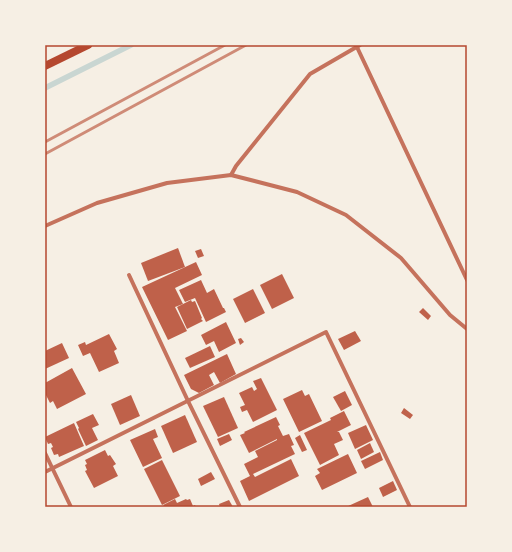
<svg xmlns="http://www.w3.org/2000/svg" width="512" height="552" font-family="Karla,sans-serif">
  <rect width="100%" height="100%" fill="#f6efe4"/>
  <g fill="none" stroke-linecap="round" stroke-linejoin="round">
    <path stroke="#c9d6d2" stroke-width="5.5" d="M 45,88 L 131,45"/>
  </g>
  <g fill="#bf614a">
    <path d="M 178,248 L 185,267 L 148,281 L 141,263 Z"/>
    <path d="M 201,249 L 204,256 L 198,258 L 195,251 Z"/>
    <path d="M 196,262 L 202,275 L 175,288 L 183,304 L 175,307 L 187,331 L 168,340 L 142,287 Z"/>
    <path d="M 282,274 L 294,298 L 272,309 L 260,285 Z"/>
    <path d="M 201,280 L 207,293 L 214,289 L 223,308 L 224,308 L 226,312 L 206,322 L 195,298 L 185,302 L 179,290 Z"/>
    <path d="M 253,289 L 265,313 L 245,323 L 233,299 Z"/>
    <path d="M 191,300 L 192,302 L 195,301 L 202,318 L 201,319 L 203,321 L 187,329 L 177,307 Z"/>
    <path d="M 423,308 L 431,316 L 428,320 L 419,312 Z"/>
    <path d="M 226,322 L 236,343 L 219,352 L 214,341 L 206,345 L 201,335 Z"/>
    <path d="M 355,331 L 361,341 L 344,350 L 338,339 Z"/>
    <path d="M 109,334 L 117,349 L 114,351 L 119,363 L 99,372 L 90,353 L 83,356 L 78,345 L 85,342 L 86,345 Z"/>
    <path d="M 241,338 L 244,342 L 240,345 L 238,339 Z"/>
    <path d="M 62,343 L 69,358 L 45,369 L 45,351 Z"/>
    <path d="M 210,346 L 215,357 L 190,368 L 185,358 Z"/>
    <path d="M 227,354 L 236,374 L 220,383 L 214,372 L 209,375 L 214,385 L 199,393 L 191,389 L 184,375 Z"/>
    <path d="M 72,368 L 86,394 L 57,409 L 53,401 L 50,403 L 45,393 L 45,383 Z"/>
    <path d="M 261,378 L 277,410 L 253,422 L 247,410 L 242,412 L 240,407 L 245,405 L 239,393 L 252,387 L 254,391 L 257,389 L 253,381 Z"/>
    <path d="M 302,390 L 305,396 L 309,394 L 322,421 L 299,432 L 283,399 Z"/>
    <path d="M 345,391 L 352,405 L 341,411 L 333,397 Z"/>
    <path d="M 131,395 L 140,416 L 120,425 L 111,404 Z"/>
    <path d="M 224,397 L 238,428 L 218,437 L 203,406 Z"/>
    <path d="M 404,408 L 413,415 L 410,419 L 401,413 Z"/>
    <path d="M 344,411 L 351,425 L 337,432 L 339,432 L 343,440 L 334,444 L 339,455 L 320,465 L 304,433 L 331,420 L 330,418 Z"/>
    <path d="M 93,414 L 99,425 L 92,428 L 98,440 L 86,446 L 78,429 L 79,428 L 76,422 Z"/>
    <path d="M 185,415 L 197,442 L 173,453 L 161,426 Z"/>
    <path d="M 276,417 L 280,425 L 278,426 L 283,436 L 289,434 L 294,445 L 291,446 L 295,454 L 253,474 L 255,477 L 291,459 L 299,476 L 249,501 L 240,481 L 250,476 L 244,464 L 258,457 L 255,451 L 277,440 L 277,439 L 249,453 L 240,435 L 245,433 L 244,432 Z"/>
    <path d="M 74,423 L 84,446 L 59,457 L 58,454 L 54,455 L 51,448 L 53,447 L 51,443 L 48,444 L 45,437 Z"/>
    <path d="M 366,425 L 373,440 L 355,449 L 348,433 Z"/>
    <path d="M 155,429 L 158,437 L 153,439 L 162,458 L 143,467 L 130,440 Z"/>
    <path d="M 229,434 L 232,440 L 220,446 L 217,439 Z"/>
    <path d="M 300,435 L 307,450 L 302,452 L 295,438 Z"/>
    <path d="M 370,443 L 374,452 L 361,459 L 357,450 Z"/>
    <path d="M 105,450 L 108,456 L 110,455 L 116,464 L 113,466 L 118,476 L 94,488 L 85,471 L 87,470 L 85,465 L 87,464 L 85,460 Z"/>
    <path d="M 380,452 L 383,460 L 365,469 L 361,461 Z"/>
    <path d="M 348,454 L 357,473 L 322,490 L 315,476 L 320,473 L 317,469 Z"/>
    <path d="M 162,460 L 180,496 L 162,505 L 144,469 Z"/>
    <path d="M 211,472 L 215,479 L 201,486 L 198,479 Z"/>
    <path d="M 393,481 L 397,490 L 383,497 L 379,488 Z"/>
    <path d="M 368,497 L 373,507 L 346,507 Z"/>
    <path d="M 175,499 L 177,503 L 186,499 L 187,500 L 190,499 L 193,506 L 195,505 L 196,507 L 165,507 L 163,505 Z"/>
    <path d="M 229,500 L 233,507 L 220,507 L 219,504 Z"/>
  </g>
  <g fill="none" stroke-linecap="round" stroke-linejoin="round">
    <g stroke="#c5725c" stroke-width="4">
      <path d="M 356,45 L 467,280"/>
      <path d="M 231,175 L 236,166 L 310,74 L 360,45"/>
      <path d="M 45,226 L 97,203 L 167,183 L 231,175 L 297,192 L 346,215 L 401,258 L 450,315 L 467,329"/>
      <path d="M 129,275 L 188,401 L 240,507"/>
      <path d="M 45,453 L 71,507"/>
      <path d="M 45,472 L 326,332 L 410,507"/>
    </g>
    <path stroke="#b5482f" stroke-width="8" d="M 45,66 L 88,45"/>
    <g stroke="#cf8b77" stroke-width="3">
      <path d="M 45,142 L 225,45"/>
      <path d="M 45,154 L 246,45"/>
    </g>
  </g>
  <rect width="512" height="552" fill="none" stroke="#f6efe4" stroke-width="92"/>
  <rect x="46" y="46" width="420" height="460" fill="none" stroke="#b5482f" stroke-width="1.5"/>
</svg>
